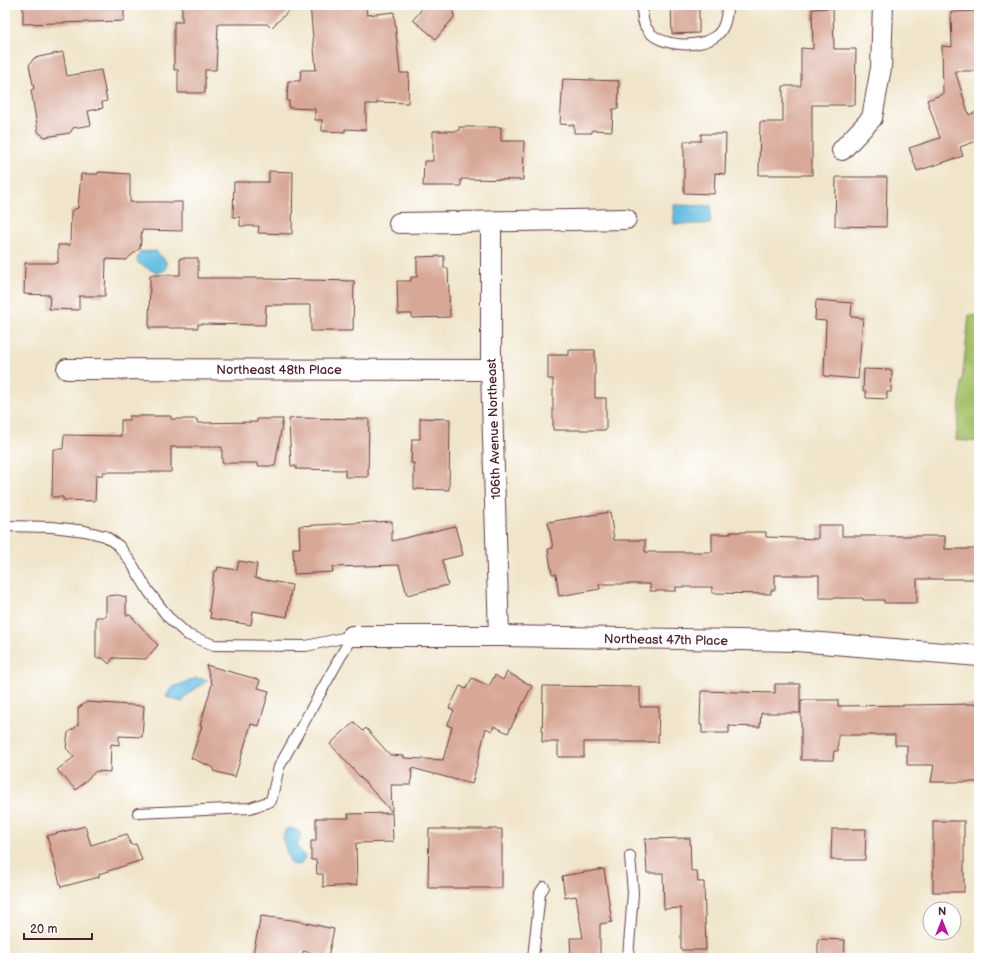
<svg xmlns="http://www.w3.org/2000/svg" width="984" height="963" font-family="'Balsamiq Sans',sans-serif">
  <rect width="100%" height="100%" fill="#fff"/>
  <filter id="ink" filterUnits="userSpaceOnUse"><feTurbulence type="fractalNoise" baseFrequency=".025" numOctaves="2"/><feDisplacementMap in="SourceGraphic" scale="8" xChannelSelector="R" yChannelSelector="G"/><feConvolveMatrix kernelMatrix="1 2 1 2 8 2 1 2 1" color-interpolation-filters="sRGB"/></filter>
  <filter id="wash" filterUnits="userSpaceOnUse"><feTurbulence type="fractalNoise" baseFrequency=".012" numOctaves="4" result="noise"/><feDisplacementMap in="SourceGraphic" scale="16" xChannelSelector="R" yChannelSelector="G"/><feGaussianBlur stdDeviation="0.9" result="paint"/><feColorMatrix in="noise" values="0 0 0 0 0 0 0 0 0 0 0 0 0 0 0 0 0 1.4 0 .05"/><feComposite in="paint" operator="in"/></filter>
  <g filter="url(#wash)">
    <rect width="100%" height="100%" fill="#f0e5ca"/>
    <path fill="#a2c068" stroke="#76704a" d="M 969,315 L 979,316 L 979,442 L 956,440 Z"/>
    <g fill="#63bfe1" stroke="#566f86">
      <path d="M 674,205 L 711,206 L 710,224 L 674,224 Z"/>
      <path d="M 156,251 L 166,261 L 166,268 L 164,271 L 157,273 L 138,263 L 137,259 L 140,252 Z"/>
      <path d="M 196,678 L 208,680 L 187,695 L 182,702 L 166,697 L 171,688 Z"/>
      <path d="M 290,828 L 299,831 L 301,836 L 297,846 L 305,857 L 300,865 L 292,864 L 290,862 L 283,840 L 285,830 Z"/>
    </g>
    <g id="blocks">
      <g fill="#d8a897">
        <path d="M 23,5 L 124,5 L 124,21 L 23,24 Z"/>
        <path d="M 182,5 L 295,5 L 271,28 L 267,24 L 218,24 L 216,70 L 205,70 L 205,93 L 178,93 L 178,70 L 174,70 L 174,22 L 182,22 Z"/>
        <path d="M 310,5 L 366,5 L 367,15 L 394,12 L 400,73 L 409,73 L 408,103 L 377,102 L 377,104 L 366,104 L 366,130 L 345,129 L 345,132 L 322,131 L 322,120 L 315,120 L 315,109 L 289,108 L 289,101 L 287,101 L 288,81 L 300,81 L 301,70 L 316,70 Z"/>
        <path d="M 425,5 L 447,5 L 453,10 L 454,17 L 436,39 L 413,20 Z"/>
        <path d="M 671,5 L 699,5 L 699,33 L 672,34 Z"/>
        <path d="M 833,8 L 834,49 L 856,49 L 855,105 L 812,105 L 812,175 L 759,175 L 760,122 L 783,122 L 783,86 L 801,86 L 801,48 L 813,49 L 812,9 Z"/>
        <path d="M 979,11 L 979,71 L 955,71 L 969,115 L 979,111 L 979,140 L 960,147 L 963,156 L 917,171 L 909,148 L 940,138 L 927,100 L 943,94 L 942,46 L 952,47 L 951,12 Z"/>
        <path d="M 63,52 L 67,76 L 101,70 L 107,101 L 102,102 L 103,108 L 88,111 L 91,125 L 73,128 L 70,133 L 45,137 L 38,132 L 31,90 L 34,89 L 29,65 L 34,58 Z"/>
        <path d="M 563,79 L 619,81 L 618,109 L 613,109 L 612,131 L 592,130 L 592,133 L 574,133 L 574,125 L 560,124 Z"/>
        <path d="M 459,127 L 501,127 L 501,141 L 524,141 L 523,180 L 461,179 L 461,186 L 423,186 L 424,161 L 433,161 L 433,131 L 459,131 Z"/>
        <path d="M 701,134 L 726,134 L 725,174 L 715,173 L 714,194 L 684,193 L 684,141 L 701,141 Z"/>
        <path d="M 269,171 L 293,172 L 292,234 L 258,233 L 259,226 L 240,226 L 240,217 L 233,217 L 234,182 L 269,182 Z"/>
        <path d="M 98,172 L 130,174 L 130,202 L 182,202 L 182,231 L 142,230 L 140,248 L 126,260 L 106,259 L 105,296 L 79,296 L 79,310 L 49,309 L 50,295 L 24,294 L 25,263 L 58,263 L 58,245 L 70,245 L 71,211 L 78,208 L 81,174 L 98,174 Z"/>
        <path d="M 836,177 L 887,177 L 886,227 L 835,226 Z"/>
        <path d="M 444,256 L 444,268 L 448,268 L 450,317 L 412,318 L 412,314 L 398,314 L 397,281 L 411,281 L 411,277 L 417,277 L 417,257 Z"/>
        <path d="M 180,258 L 198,258 L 198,278 L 264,278 L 264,279 L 354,281 L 353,331 L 311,331 L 311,305 L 266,305 L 265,325 L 198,324 L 198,328 L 149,328 L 150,275 L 180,275 Z"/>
        <path d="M 816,300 L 852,303 L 851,317 L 863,318 L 858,379 L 824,376 L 826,321 L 815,320 Z"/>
        <path d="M 569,350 L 595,350 L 595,398 L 606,398 L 606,430 L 553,430 L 553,379 L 548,379 L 548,355 L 569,355 Z"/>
        <path d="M 864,369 L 892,370 L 891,392 L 887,392 L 887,399 L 866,398 L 866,391 L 863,391 Z"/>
        <path d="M 129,416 L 171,416 L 171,419 L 197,419 L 197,423 L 257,422 L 257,419 L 283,419 L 275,466 L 258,466 L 258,463 L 222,463 L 222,447 L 171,447 L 171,472 L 103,472 L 103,475 L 96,475 L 95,501 L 63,500 L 63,497 L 52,497 L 53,449 L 63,449 L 64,435 L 121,436 L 121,420 L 129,420 Z"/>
        <path d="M 296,418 L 369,419 L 368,477 L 345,477 L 345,470 L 296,469 L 296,466 L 291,466 L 289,419 Z"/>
        <path d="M 420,418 L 450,419 L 449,490 L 414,489 L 414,463 L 411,463 L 412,439 L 420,439 Z"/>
        <path d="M 610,512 L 614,540 L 645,540 L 645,552 L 712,552 L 712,534 L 730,534 L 730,532 L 766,532 L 766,537 L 818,539 L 818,525 L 842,525 L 842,536 L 945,536 L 945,549 L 979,549 L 979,579 L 917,579 L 917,603 L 884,603 L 884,600 L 863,600 L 863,598 L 819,598 L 819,575 L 775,575 L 775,590 L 771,590 L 771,594 L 712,593 L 712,587 L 676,587 L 676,591 L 650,591 L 650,584 L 599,584 L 600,589 L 559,596 L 556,574 L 552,574 L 548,549 L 553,548 L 548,522 Z"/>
        <path d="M 392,521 L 392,541 L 455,526 L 463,555 L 442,560 L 448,585 L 407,595 L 399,565 L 332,567 L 333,572 L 294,574 L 293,548 L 300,548 L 299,526 Z"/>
        <path d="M 239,561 L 257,564 L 255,578 L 292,585 L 287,617 L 253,611 L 251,625 L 210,618 L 211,612 L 209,611 L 214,571 L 217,571 L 218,567 L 237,570 Z"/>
        <path d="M 118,595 L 126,597 L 126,615 L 130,615 L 158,645 L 146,659 L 113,658 L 109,664 L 103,658 L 96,658 L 96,617 L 106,617 L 106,596 Z"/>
        <path d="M 206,665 L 260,680 L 258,688 L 269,691 L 259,726 L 251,724 L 235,777 L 213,771 L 214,768 L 191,758 L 202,726 L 200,726 L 212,684 Z"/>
        <path d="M 507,672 L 532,686 L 508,733 L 494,726 L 492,731 L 486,728 L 472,784 L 412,768 L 411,785 L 391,785 L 392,812 L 330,744 L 354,722 L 363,731 L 366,728 L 390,755 L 404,756 L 404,758 L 443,760 L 452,727 L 447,725 L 454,711 L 449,708 L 460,686 L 466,689 L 472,678 L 489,686 L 495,675 L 503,680 Z"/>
        <path d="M 775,684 L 800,684 L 800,713 L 761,713 L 760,727 L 729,726 L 729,733 L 702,733 L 702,725 L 700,725 L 701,691 L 775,693 Z"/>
        <path d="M 543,686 L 640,687 L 640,707 L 659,707 L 658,742 L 584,742 L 584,757 L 558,757 L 558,742 L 542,742 Z"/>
        <path d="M 801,700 L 838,700 L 838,706 L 979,704 L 979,782 L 931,782 L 934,765 L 907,765 L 907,745 L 895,745 L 895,735 L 838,735 L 838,751 L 834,751 L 833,760 L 801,760 Z"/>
        <path d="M 87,702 L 144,706 L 142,737 L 119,736 L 119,745 L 111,744 L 110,772 L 96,771 L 76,790 L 57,770 L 74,757 L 66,748 L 68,733 L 78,725 L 78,708 Z"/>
        <path d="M 392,813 L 393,842 L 356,843 L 357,885 L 323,887 L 323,874 L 317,874 L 316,860 L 311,860 L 311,841 L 316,841 L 316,818 L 349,818 L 348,814 Z"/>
        <rect x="933" y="821" width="31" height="71"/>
        <path d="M 85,826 L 91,845 L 127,834 L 131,845 L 136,844 L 142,860 L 99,874 L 99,877 L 61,887 L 47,836 Z"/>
        <path d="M 429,829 L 502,829 L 502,888 L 428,888 Z"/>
        <path d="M 832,829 L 866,829 L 865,860 L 831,860 Z"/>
        <path d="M 690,838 L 691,871 L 697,871 L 698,882 L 704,882 L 706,950 L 681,950 L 681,908 L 664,909 L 663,873 L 647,873 L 645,839 Z"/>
        <path d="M 604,869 L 612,922 L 600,924 L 600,958 L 571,958 L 570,938 L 583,938 L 576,896 L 565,898 L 562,876 Z"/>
        <path d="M 261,916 L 292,920 L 334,929 L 328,957 L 303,951 L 302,958 L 252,958 Z"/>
        <path d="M 818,939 L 845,940 L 844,958 L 818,958 Z"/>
      </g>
    </g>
  </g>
  <g filter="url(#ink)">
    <use href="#blocks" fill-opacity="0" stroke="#633d43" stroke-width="1"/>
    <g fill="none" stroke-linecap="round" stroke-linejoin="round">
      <defs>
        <g id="lane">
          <path d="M 642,5 C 642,12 642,23 647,29 C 659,47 699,49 716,36 C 725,29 727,16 727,5"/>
          <path d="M 5,526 L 52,527 L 85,531 L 105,536 L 119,546 L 132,564 L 149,592 L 168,617 L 188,635 L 214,645 L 306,646 L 352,636"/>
          <path d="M 138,813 L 250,808 L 271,801 L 279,767 L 352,636"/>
          <path d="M 533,958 L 540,893 L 544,887"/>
          <path d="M 628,958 L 633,893 L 630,856"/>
        </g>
        <g id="street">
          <path d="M 842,150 L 872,118 L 881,68 L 883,5"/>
          <path d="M 491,222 L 491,370 L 499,636"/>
          <path d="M 399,223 L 626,219"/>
          <path d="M 67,369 L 491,370"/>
          <path d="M 352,636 L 499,636 L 797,641 L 979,656"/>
        </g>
      </defs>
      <use href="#lane" stroke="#633d43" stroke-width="12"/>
      <use href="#street" stroke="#633d43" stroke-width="22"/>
      <use href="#lane" stroke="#fff" stroke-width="10"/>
      <use href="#street" stroke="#fff" stroke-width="20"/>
    </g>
  </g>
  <g text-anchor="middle" stroke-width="4" stroke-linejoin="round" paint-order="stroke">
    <g font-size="13" fill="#4a1f2b" stroke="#fff">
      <text x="279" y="374">Northeast 48th Place</text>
      <text transform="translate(493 429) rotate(-92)" y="5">106th Avenue Northeast</text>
      <text transform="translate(666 639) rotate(1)" y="5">Northeast 47th Place</text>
    </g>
  </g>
  <rect width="984" height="963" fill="none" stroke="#fff" stroke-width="20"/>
  <g transform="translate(942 921)"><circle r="19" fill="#ffffff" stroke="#b7a5aa"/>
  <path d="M0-3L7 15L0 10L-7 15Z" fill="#b5179e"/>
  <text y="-6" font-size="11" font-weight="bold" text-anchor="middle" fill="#4a1f2b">N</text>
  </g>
  <path d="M24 933v6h68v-6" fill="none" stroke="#4a1f2b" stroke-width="2"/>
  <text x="30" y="933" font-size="12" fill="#4a1f2b" stroke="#ffffff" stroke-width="3" paint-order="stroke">20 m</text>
</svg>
